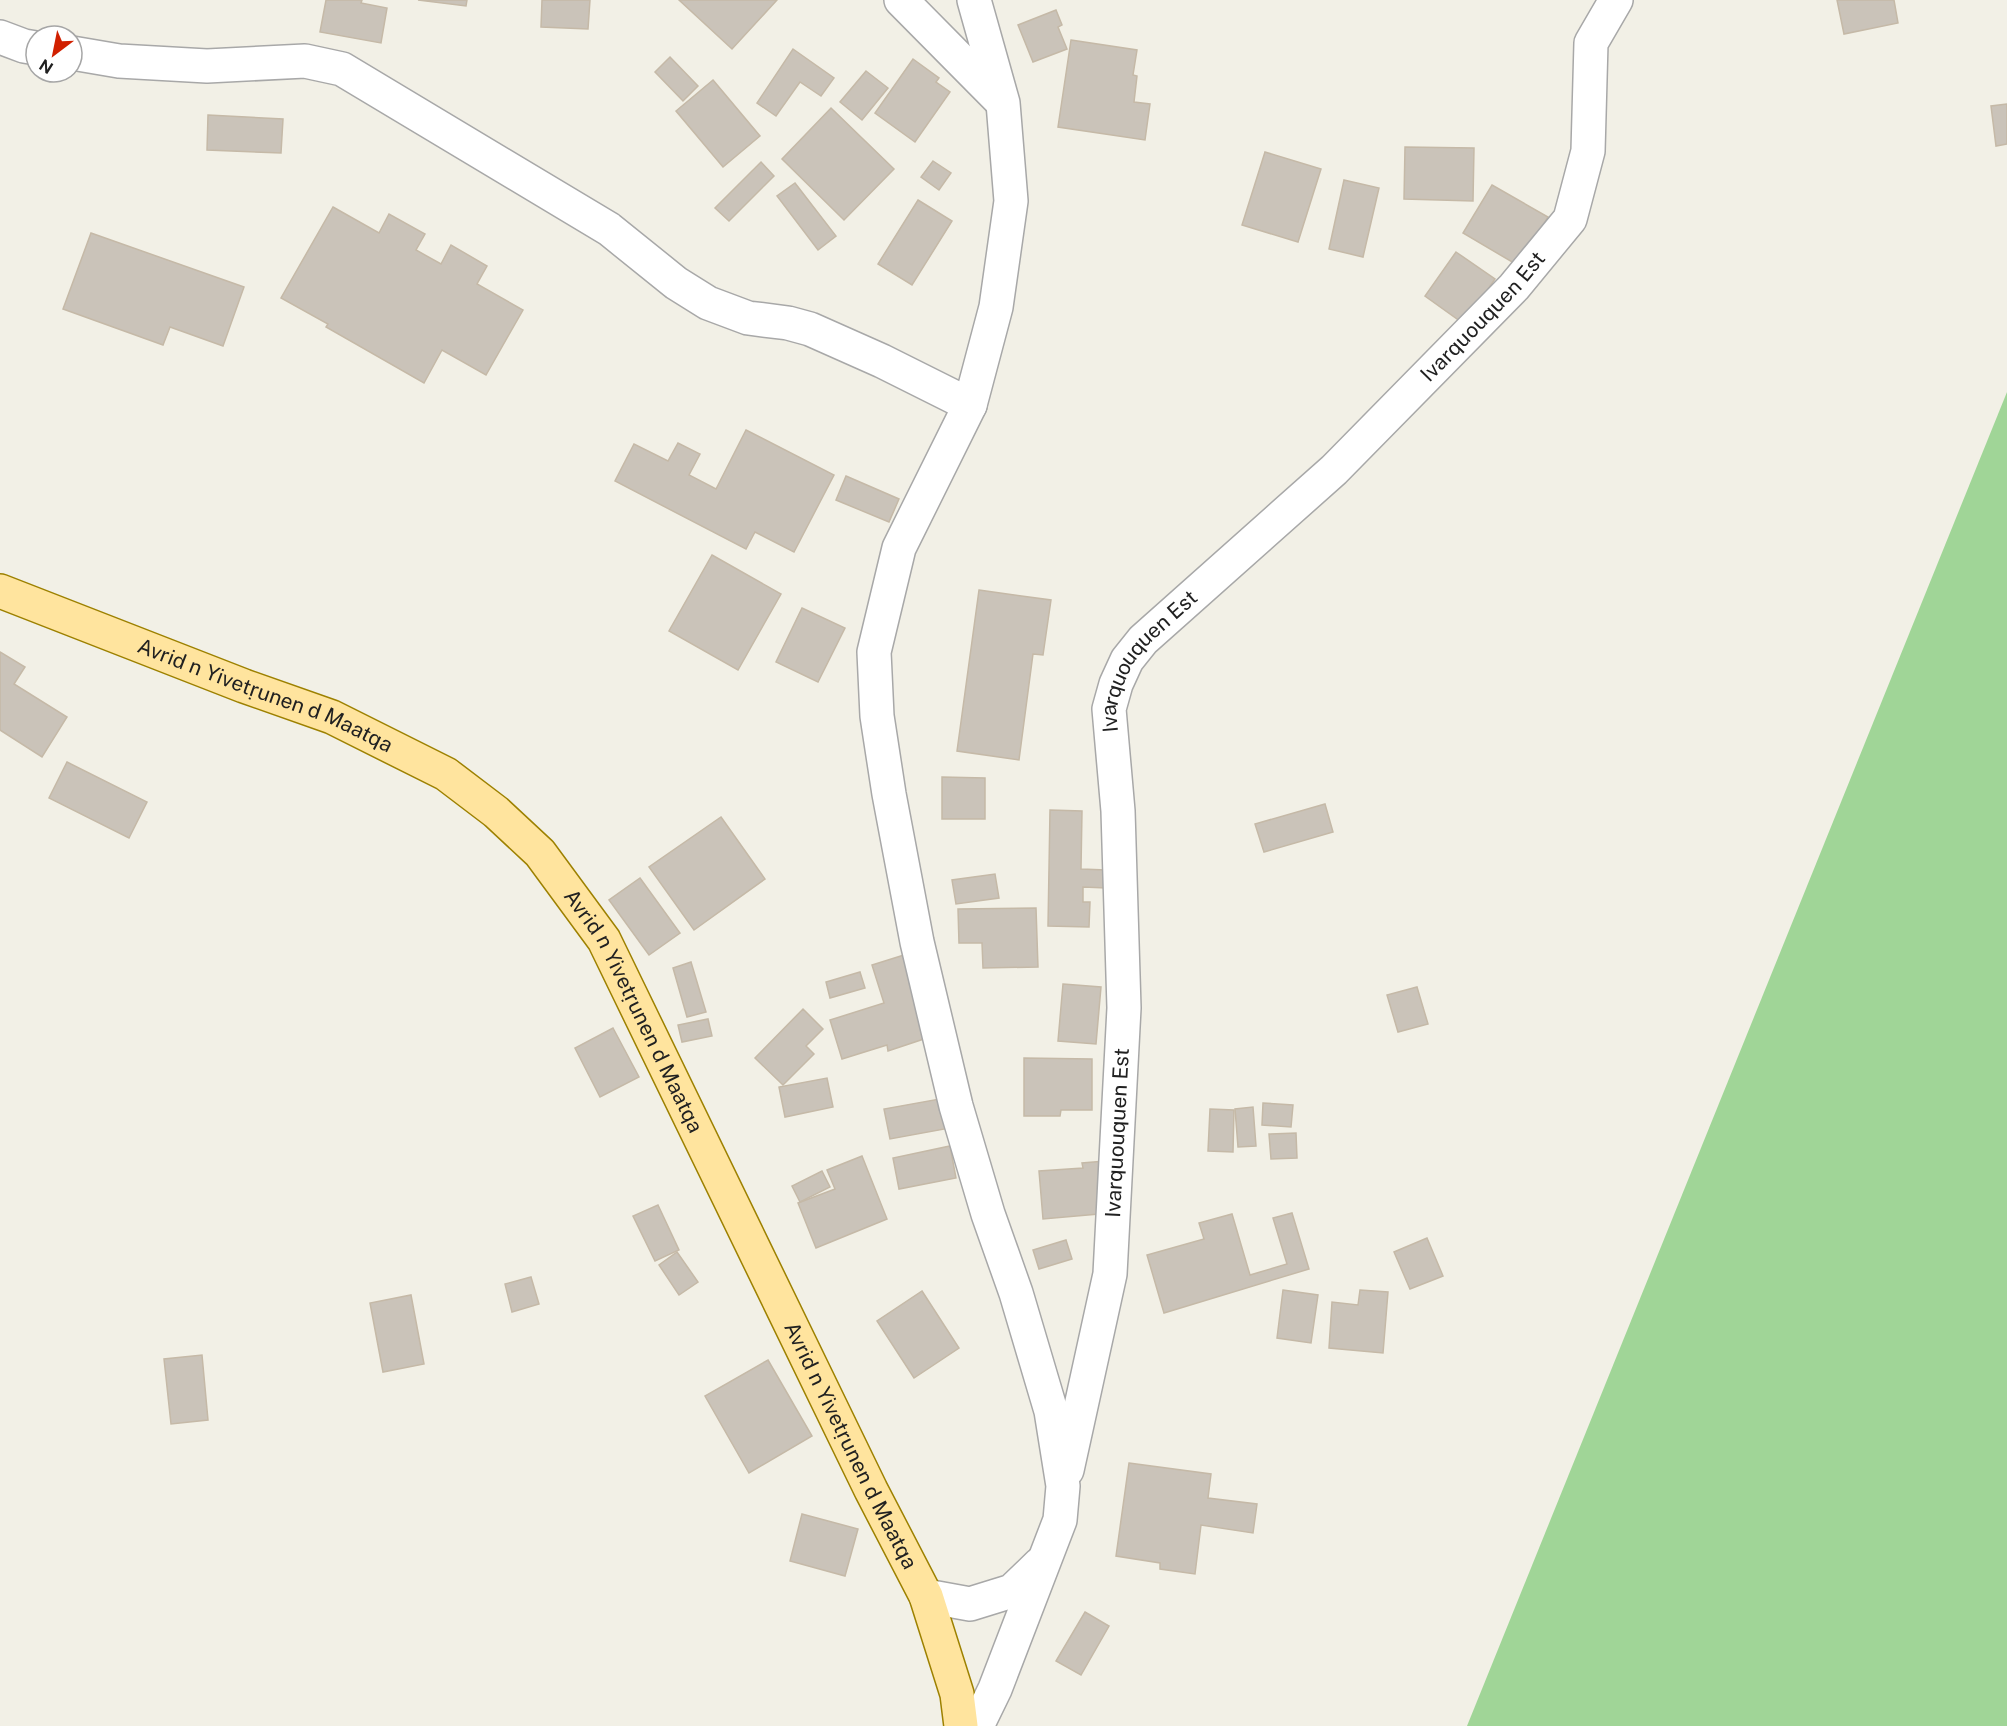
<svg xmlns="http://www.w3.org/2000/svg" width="2007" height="1726" font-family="'Public Sans',sans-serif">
  <rect width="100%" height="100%" fill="#f2f0e6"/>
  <path fill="#a0d597" d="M 2007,392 L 2007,1726 L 1467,1726 Z"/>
  <g fill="#cac3b9" stroke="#c5b9a7" stroke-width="1.5">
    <path d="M 326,0 L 362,0 L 361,3 L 387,8 L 381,43 L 320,32 Z"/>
    <path d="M 418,0 L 467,0 L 466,6 Z"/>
    <path d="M 542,0 L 590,0 L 588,29 L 541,27 Z"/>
    <path d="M 679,0 L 777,0 L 732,49 Z"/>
    <path d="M 1837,0 L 1894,0 L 1898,23 L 1844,34 Z"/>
    <path d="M 1056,10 L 1062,25 L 1058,27 L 1067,49 L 1033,62 L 1018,25 Z"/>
    <path d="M 1071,40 L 1137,50 L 1133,75 L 1137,76 L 1134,102 L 1150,104 L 1145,140 L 1058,127 Z"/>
    <path d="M 793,49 L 834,78 L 821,96 L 800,82 L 776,116 L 757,103 Z"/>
    <path d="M 670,57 L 698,86 L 683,101 L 655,72 Z"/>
    <path d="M 913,59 L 939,78 L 936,82 L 950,92 L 915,142 L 875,113 Z"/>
    <path d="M 866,71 L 888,88 L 862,120 L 840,102 Z"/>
    <path d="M 713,80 L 760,136 L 723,167 L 676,111 Z"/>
    <path d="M 2007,104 L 2007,144 L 1996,146 L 1991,106 Z"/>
    <path d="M 831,108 L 894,169 L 844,220 L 782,159 Z"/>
    <path d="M 208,115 L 283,119 L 281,153 L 207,150 Z"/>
    <path d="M 1405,147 L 1474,148 L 1473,201 L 1404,199 Z"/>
    <path d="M 1265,152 L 1321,169 L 1298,242 L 1242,225 Z"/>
    <path d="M 933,161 L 951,173 L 939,190 L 921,177 Z"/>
    <path d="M 761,162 L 774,176 L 729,221 L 715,208 Z"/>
    <path d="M 1344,180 L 1379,188 L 1363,257 L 1329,249 Z"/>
    <path d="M 795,183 L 836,236 L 818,250 L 777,196 Z"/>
    <path d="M 1492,185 L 1548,217 L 1519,266 L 1463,233 Z"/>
    <path d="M 918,200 L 952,221 L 912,285 L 878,264 Z"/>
    <path d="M 333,207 L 379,233 L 389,214 L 425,234 L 416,250 L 441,264 L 451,245 L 487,266 L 477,284 L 523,310 L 486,375 L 442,350 L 424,383 L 326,327 L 328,324 L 281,298 Z"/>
    <path d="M 91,233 L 244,287 L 223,346 L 170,327 L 163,345 L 63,309 Z"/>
    <path d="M 1456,252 L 1495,279 L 1464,324 L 1425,296 Z"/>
    <path d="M 746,430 L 834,475 L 794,552 L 755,532 L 746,549 L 615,481 L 634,444 L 668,461 L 678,443 L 700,454 L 689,475 L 716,489 Z"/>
    <path d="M 846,476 L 899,499 L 889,522 L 836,500 Z"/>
    <path d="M 712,555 L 781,594 L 738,670 L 669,631 Z"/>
    <path d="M 979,590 L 1051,600 L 1043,655 L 1033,654 L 1019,760 L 957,751 Z"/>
    <path d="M 802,608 L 845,628 L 818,682 L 776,662 Z"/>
    <path d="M 0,652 L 25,667 L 14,684 L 67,717 L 42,757 L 0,730 Z"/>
    <path d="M 67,762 L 147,802 L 129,838 L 49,798 Z"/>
    <path d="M 942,777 L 985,778 L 985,819 L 942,819 Z"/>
    <path d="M 1325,804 L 1333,832 L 1264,852 L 1255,824 Z"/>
    <path d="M 1050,810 L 1082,811 L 1081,869 L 1106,870 L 1106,888 L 1083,887 L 1083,902 L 1090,902 L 1089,927 L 1048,926 Z"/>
    <path d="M 721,817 L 765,879 L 694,930 L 649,867 Z"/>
    <path d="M 995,874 L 999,898 L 956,904 L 952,880 Z"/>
    <path d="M 640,878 L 680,933 L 649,955 L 609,900 Z"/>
    <path d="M 1036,908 L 1038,967 L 983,968 L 982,943 L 959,943 L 958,909 Z"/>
    <path d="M 904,955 L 930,1037 L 888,1051 L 887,1045 L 842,1059 L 830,1020 L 884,1003 L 872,965 Z"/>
    <path d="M 691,962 L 706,1012 L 687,1017 L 673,968 Z"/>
    <path d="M 860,972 L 865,988 L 830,998 L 826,982 Z"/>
    <path d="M 1063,984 L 1101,987 L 1096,1044 L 1058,1041 Z"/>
    <path d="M 1417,987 L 1428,1024 L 1398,1032 L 1387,995 Z"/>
    <path d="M 803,1009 L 823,1029 L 806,1046 L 814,1054 L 783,1085 L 755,1058 Z"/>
    <path d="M 708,1019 L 712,1036 L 682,1042 L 678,1025 Z"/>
    <path d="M 613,1028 L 639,1077 L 600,1097 L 575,1048 Z"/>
    <path d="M 1024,1058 L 1092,1059 L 1092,1110 L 1061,1110 L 1060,1116 L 1024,1116 Z"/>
    <path d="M 827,1078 L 833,1107 L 785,1117 L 779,1087 Z"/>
    <path d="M 945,1098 L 950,1128 L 890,1139 L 884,1109 Z"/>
    <path d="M 1263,1103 L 1293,1105 L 1291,1127 L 1262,1125 Z"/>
    <path d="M 1253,1107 L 1256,1146 L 1238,1147 L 1235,1109 Z"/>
    <path d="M 1210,1109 L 1234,1110 L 1233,1152 L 1208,1151 Z"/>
    <path d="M 1296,1133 L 1297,1158 L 1271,1159 L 1269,1134 Z"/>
    <path d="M 950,1146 L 956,1178 L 899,1189 L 893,1158 Z"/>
    <path d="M 862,1156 L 887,1219 L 816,1248 L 798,1203 L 835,1189 L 827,1170 Z"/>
    <path d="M 1105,1161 L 1110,1213 L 1043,1219 L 1039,1171 L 1083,1168 L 1082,1163 Z"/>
    <path d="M 822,1171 L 830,1187 L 800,1202 L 792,1186 Z"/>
    <path d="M 658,1205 L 679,1250 L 655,1261 L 633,1216 Z"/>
    <path d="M 1292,1213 L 1309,1269 L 1164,1313 L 1147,1255 L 1204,1239 L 1199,1223 L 1232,1214 L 1250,1275 L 1287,1264 L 1273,1218 Z"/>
    <path d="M 1427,1238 L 1443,1276 L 1410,1289 L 1394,1252 Z"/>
    <path d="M 1066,1240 L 1072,1259 L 1039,1269 L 1033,1250 Z"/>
    <path d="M 677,1252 L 698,1282 L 679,1295 L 659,1265 Z"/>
    <path d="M 531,1277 L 539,1304 L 512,1312 L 505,1284 Z"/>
    <path d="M 1283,1290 L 1318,1295 L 1311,1343 L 1277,1338 Z"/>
    <path d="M 1360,1290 L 1388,1292 L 1383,1353 L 1329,1348 L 1332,1302 L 1358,1305 Z"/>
    <path d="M 922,1291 L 959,1348 L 914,1378 L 877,1321 Z"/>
    <path d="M 411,1295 L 424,1364 L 383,1372 L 370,1303 Z"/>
    <path d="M 202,1355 L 208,1420 L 171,1424 L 164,1359 Z"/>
    <path d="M 768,1360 L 812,1436 L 749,1473 L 705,1396 Z"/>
    <path d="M 1129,1463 L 1211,1474 L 1208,1498 L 1257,1504 L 1253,1533 L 1201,1525 L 1195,1574 L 1160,1569 L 1160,1563 L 1116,1556 Z"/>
    <path d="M 802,1514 L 858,1529 L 845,1576 L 790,1561 Z"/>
    <path d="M 1085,1612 L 1109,1626 L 1081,1675 L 1056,1661 Z"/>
  </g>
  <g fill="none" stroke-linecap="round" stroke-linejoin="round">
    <defs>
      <g id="minor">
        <path d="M 901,0 L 1000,100"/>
        <path d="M 974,0 L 1003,103 L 1011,201 L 996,307 L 970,405 L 899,548 L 874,652 L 877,716 L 889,794 L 917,942 L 956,1106 L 988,1214 L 1016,1293 L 1051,1411 L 1063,1486 L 1060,1520 L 995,1689 L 977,1726"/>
        <path d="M 0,37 L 24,46 L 36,48"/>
        <path d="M 72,53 L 119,61 L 207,66 L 305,61 L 342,69 L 609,229 L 676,283 L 708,303 L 748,318 L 788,323 L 810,329 L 882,361 L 970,405"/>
        <path id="s1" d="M 1067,1470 L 1110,1274 L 1124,1008 L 1118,811 L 1109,709 L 1116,684 L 1127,660 L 1143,640 L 1334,470 L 1514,287 L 1570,219 L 1588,151 L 1591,43 L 1616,0"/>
        <path d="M 926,1596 L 970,1604 L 1012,1591 L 1040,1564"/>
      </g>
      <g id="major">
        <path id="s2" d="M 0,591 L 244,686 L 332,717 L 446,774 L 496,812 L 540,853 L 604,940 L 871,1490 L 926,1596 L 957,1694 L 961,1726"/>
      </g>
    </defs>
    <use href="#minor" stroke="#a8a8a8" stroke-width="36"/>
    <use href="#major" stroke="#9d8100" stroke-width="36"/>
    <use href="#minor" stroke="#fff" stroke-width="33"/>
    <use href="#major" stroke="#ffe49e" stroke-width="33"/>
  </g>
  <g text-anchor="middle" stroke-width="4.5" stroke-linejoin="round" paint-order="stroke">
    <g font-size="21" fill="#212121" stroke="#fff">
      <text dy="7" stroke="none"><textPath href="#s1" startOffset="1314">Ivarquouquen Est</textPath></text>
      <text dy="7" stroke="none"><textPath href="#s1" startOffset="828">Ivarquouquen Est</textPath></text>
      <text dy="7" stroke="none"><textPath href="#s2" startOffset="285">Avrid n Yivetṛunen d Maatqa</textPath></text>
      <text dy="7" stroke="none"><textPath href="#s2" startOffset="790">Avrid n Yivetṛunen d Maatqa</textPath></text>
      <text dy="7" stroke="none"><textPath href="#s1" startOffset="342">Ivarquouquen Est</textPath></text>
      <text dy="7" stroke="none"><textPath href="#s2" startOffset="1276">Avrid n Yivetṛunen d Maatqa</textPath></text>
    </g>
  </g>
  <g transform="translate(54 54) rotate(212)"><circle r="28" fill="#ffffff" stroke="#a6a6a6" stroke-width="1.5"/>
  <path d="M0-4.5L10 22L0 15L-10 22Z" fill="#d12000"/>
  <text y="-9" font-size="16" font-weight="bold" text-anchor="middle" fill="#212121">N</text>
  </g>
</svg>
